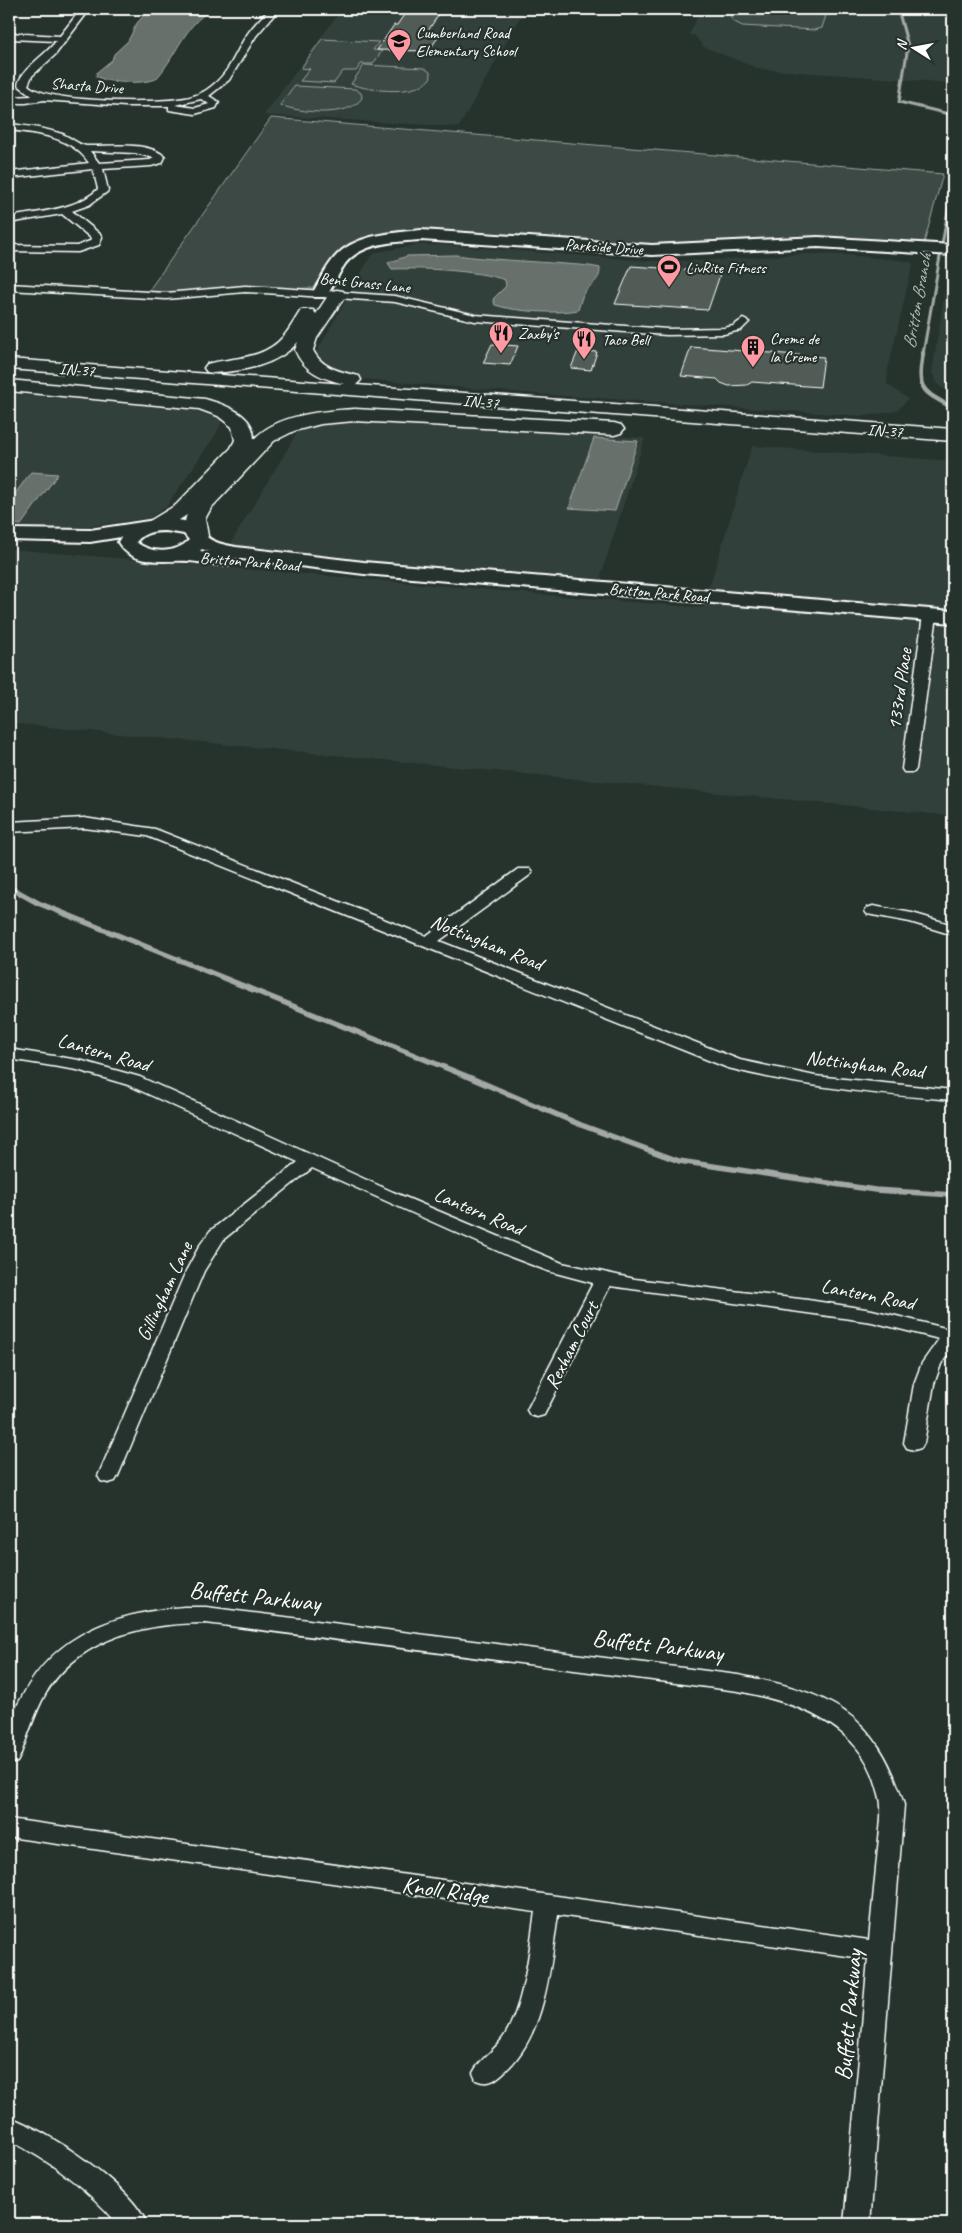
<svg xmlns="http://www.w3.org/2000/svg" width="962" height="2233" font-family="Caveat,sans-serif">
  <rect width="100%" height="100%" fill="#26332d"/>
  <filter id="ink" filterUnits="userSpaceOnUse"><feTurbulence type="fractalNoise" baseFrequency=".02" numOctaves="2"/><feDisplacementMap in="SourceGraphic" scale="10" xChannelSelector="R" yChannelSelector="G"/><feConvolveMatrix kernelMatrix="1 2 1 2 8 2 1 2 1" color-interpolation-filters="sRGB"/></filter>
  <g filter="url(#ink)">
    <g fill="#333f3a">
      <path d="M 342,9 L 525,9 L 459,127 L 264,115 Z"/>
      <path d="M 701,9 L 953,9 L 953,83 L 759,69 L 704,47 L 694,35 L 689,35 Z"/>
      <path d="M 416,245 L 443,245 L 649,261 L 700,261 L 803,254 L 847,255 L 907,261 L 913,263 L 888,369 L 887,384 L 908,399 L 897,411 L 864,416 L 536,394 L 350,378 L 338,375 L 314,357 L 370,257 L 378,252 Z"/>
      <path d="M 951,252 L 953,252 L 953,394 L 939,386 L 932,373 Z"/>
      <path d="M 9,394 L 193,409 L 222,420 L 216,434 L 166,507 L 149,518 L 76,528 L 9,526 Z"/>
      <path d="M 355,420 L 645,438 L 599,581 L 234,550 L 232,541 L 297,433 L 316,426 Z"/>
      <path d="M 752,446 L 953,461 L 953,816 L 9,723 L 9,549 L 703,608 Z"/>
    </g>
    <g fill="#3e4944" stroke="#9ea4a2">
      <path d="M 734,9 L 828,9 L 822,28 L 815,30 L 742,26 L 733,21 L 730,16 Z"/>
      <path d="M 322,39 L 379,42 L 373,50 L 382,51 L 373,64 L 361,64 L 356,71 L 343,71 L 334,83 L 300,81 L 310,69 L 301,68 Z"/>
      <path d="M 364,65 L 424,68 L 430,72 L 431,77 C 419,97 370,91 351,84 Z"/>
      <path d="M 294,86 L 355,89 L 361,93 L 362,98 C 349,118 300,113 280,105 Z"/>
      <path d="M 271,118 L 943,174 L 924,243 L 873,241 L 668,246 L 422,232 L 349,249 L 329,263 L 313,288 L 147,293 Z"/>
    </g>
    <g fill="#67706c" stroke="#a4a9a7">
      <path d="M 156,9 L 203,9 L 206,13 C 183,29 175,58 156,79 C 143,84 108,84 96,76 L 97,72 L 112,60 L 114,54 L 128,41 L 137,23 L 146,13 Z"/>
      <path d="M 456,255 C 492,260 528,261 565,264 C 577,265 588,265 600,268 C 601,282 589,284 583,294 C 581,299 580,305 578,310 C 557,314 516,312 495,305 L 493,299 L 506,286 L 505,280 C 477,270 422,268 392,269 L 388,263 L 407,256 Z"/>
      <path d="M 594,438 L 638,441 L 615,511 L 569,508 Z"/>
      <path d="M 31,472 L 58,474 L 21,525 L 9,524 L 9,502 Z"/>
    </g>
    <g fill="none" stroke-linecap="round" stroke-linejoin="round">
      <g stroke="#a4a9a7" stroke-width="3">
        <path d="M 898,9 L 908,46 L 899,102 L 953,115"/>
        <path d="M 953,134 L 953,150"/>
        <path d="M 923,354 L 953,182"/>
      </g>
      <path stroke="#a4a9a7" stroke-width="4.5" d="M 923,353 C 917,391 921,390 953,408"/>
      <path stroke="#a4a9a7" stroke-width="5.5" d="M 9,887 L 38,903 L 471,1078 L 581,1125 L 679,1161 L 875,1190 L 953,1195"/>
    </g>
    <g fill="#515c57" stroke="#fff">
      <path d="M 408,9 L 442,9 L 428,31 L 441,33 L 432,46 L 428,51 L 377,50 L 394,25 L 397,25 Z"/>
      <path d="M 631,266 L 721,272 L 708,310 L 615,304 Z"/>
      <path d="M 492,344 L 518,346 L 510,365 L 483,363 Z"/>
      <path d="M 691,347 L 824,357 L 820,387 L 752,382 L 747,385 L 729,386 L 721,383 L 717,379 L 681,376 Z"/>
      <path d="M 578,351 L 597,352 L 591,370 L 571,368 Z"/>
    </g>
    <g fill="none" stroke-linecap="round" stroke-linejoin="round">
      <defs>
        <g id="street">
          <path d="M 81,9 L 90,9 L 55,55 L 32,76 L 28,85 C 46,103 151,103 178,99 C 191,98 204,93 213,85 C 228,73 234,57 243,41 C 250,29 260,18 270,9 L 279,9 L 256,36 L 229,80 L 209,96 L 219,102 L 216,108 L 195,114 L 169,110 L 169,106 L 125,106 L 44,100 L 26,103 L 9,103 L 9,97 L 32,96 L 18,85 C 21,69 46,55 56,41 L 9,39 L 9,33 L 60,36 ZM 201,99 L 209,104 L 195,108 L 175,105 Z"/>
          <path d="M 9,124 C 27,126 45,128 62,134 C 70,137 79,145 86,146 C 107,147 149,140 165,157 L 162,163 L 151,166 L 103,169 L 108,190 L 107,192 L 89,205 L 72,211 L 101,235 L 102,237 L 99,245 L 78,252 L 9,251 L 9,245 L 77,246 L 90,241 L 91,238 L 62,214 L 9,223 L 9,217 C 37,212 77,210 98,189 L 93,169 L 9,178 L 9,172 L 89,163 C 72,137 38,133 9,130 ZM 90,151 L 135,153 L 154,158 L 150,160 L 99,163 Z"/>
          <path d="M 9,284 L 166,293 L 245,286 L 265,287 L 395,296 L 475,315 L 667,329 L 724,328 L 733,326 L 743,319 L 749,322 L 741,330 L 724,334 L 667,335 L 475,321 L 395,302 L 265,293 L 245,292 L 166,299 L 9,290 Z"/>
          <path d="M 930,611 L 937,615 L 916,769 L 914,772 L 904,772 L 902,769 L 923,615 Z"/>
          <path d="M 84,818 L 155,829 L 426,936 L 518,869 L 530,869 L 532,872 L 530,875 L 439,941 L 740,1060 L 815,1076 L 953,1090 L 953,1100 C 877,1094 802,1087 728,1068 L 147,836 L 84,828 L 9,832 L 9,822 Z"/>
          <path d="M 873,906 L 912,913 L 953,925 L 953,935 L 910,922 L 867,914 L 865,911 L 867,908 Z"/>
          <path d="M 9,1049 L 79,1060 L 140,1077 L 393,1192 L 562,1263 L 635,1279 L 808,1300 L 872,1310 L 953,1330 L 953,1347 L 941,1364 L 934,1384 L 924,1443 L 921,1448 L 914,1450 L 907,1448 L 904,1443 L 914,1384 L 922,1363 L 939,1339 L 872,1322 L 610,1286 L 544,1415 L 537,1417 L 530,1415 L 527,1410 L 593,1283 L 548,1271 L 511,1257 L 312,1168 L 224,1239 L 204,1271 L 118,1476 L 115,1481 L 108,1483 L 101,1481 L 98,1476 L 186,1271 L 200,1245 L 210,1231 L 298,1162 L 128,1085 L 77,1070 L 9,1059 Z"/>
          <path d="M 184,1607 L 206,1607 L 738,1675 C 828,1692 877,1712 904,1805 L 870,2224 L 844,2224 L 868,1959 L 558,1915 C 550,1967 546,2036 503,2073 C 494,2081 488,2085 476,2080 L 473,2073 C 480,2058 496,2050 505,2035 C 525,2002 529,1950 535,1912 L 9,1837 L 9,1819 L 869,1940 C 872,1909 875,1879 878,1848 C 879,1835 882,1820 881,1806 C 881,1799 878,1791 876,1784 C 858,1723 794,1702 738,1691 L 206,1623 C 146,1623 80,1637 46,1693 C 35,1712 28,1735 20,1756 L 17,1762 L 9,1764 C 9,1753 6,1738 9,1726 C 12,1715 18,1704 23,1695 C 57,1632 117,1613 184,1607 Z"/>
          <path d="M 9,2117 C 48,2131 131,2185 147,2224 L 118,2224 C 88,2189 50,2161 9,2140 Z"/>
        </g>
        <g id="secondary">
          <path d="M 421,230 L 652,245 L 818,237 L 953,245 L 953,255 L 818,247 L 652,255 L 421,240 C 396,242 362,242 345,264 C 338,274 333,287 326,297 L 314,297 L 312,294 C 320,281 326,266 337,255 C 357,234 394,233 421,230 Z"/>
          <path d="M 155,520 C 168,519 186,519 198,526 C 202,529 203,532 206,536 C 213,543 226,545 236,547 L 364,562 L 953,611 L 953,623 L 364,574 L 233,558 L 234,560 L 232,564 C 218,567 203,562 189,561 C 164,559 133,568 118,542 L 121,537 L 90,542 L 9,540 L 9,529 L 90,530 ZM 166,531 L 184,534 L 189,540 C 176,554 151,554 136,542 C 144,532 154,531 166,531 ZM 202,549 L 209,552 L 200,551 Z"/>
        </g>
        <g id="highway">
          <path d="M 337,290 L 343,291 L 346,295 L 317,338 L 313,350 C 321,368 341,372 359,376 L 361,380 L 356,385 L 953,429 L 953,441 L 9,369 L 9,359 L 344,384 C 322,378 304,372 295,350 L 298,342 C 277,366 243,371 213,373 L 207,372 L 204,368 L 207,364 C 234,357 263,360 283,337 C 290,329 295,319 301,310 L 313,310 L 316,314 L 331,291 Z"/>
          <path d="M 9,380 L 205,399 C 226,405 254,414 254,439 C 278,414 322,411 355,409 L 614,423 L 621,425 L 624,429 L 621,433 L 614,435 L 355,421 L 321,424 L 294,431 L 274,441 L 211,508 L 205,519 L 208,536 L 205,540 L 198,542 L 191,540 C 186,534 183,522 187,515 C 175,522 163,534 148,530 L 145,526 L 148,522 L 176,505 L 231,448 L 235,440 L 232,427 L 218,416 L 199,409 L 9,391 Z"/>
        </g>
      </defs>
      <use href="#street" stroke="#fff" stroke-width="3"/>
      <use href="#secondary" stroke="#fff" stroke-width="4"/>
      <use href="#highway" stroke="#fff" stroke-width="3"/>
      <use href="#street" fill="#26332d" fill-rule="evenodd"/>
      <use href="#secondary" fill="#26332d" fill-rule="evenodd"/>
      <use href="#highway" fill="#26332d" fill-rule="evenodd"/>
    </g>
  </g>
  <defs>
    <symbol id="school-pin" viewBox="-11 -11 22 30"><path d="M0 17L-7.5 6A9.5 9.5 0 1 1 7.5 6Z" fill="#ff9aa2" stroke="#26332d"/><path d="M0-5L7-2L0 1L-7-2ZM-4 1L0 2.5L4 1V4Q0 6-4 4Z" fill="#111"/></symbol>
    <symbol id="stadium-pin" viewBox="-11 -11 22 30"><path d="M0 17L-7.5 6A9.5 9.5 0 1 1 7.5 6Z" fill="#ff9aa2" stroke="#26332d"/><path d="M0-5a6.5 5 0 1 0 0 10a6.5 5 0 1 0 0-10ZM-3.5-1.8h7v3.6h-7Z" fill="#111"/></symbol>
    <symbol id="restaurant-pin" viewBox="-11 -11 22 30"><path d="M0 17L-7.5 6A9.5 9.5 0 1 1 7.5 6Z" fill="#ff9aa2" stroke="#26332d"/><path d="M-5-6h1v4h1v-4h1v4h1v-4h1v5L-1.5 .5V6h-2V.5L-5-1ZM5-6V6H3V1.5H1.5Q1.5-4 5-6Z" fill="#111"/></symbol>
    <symbol id="building-pin" viewBox="-11 -11 22 30"><path d="M0 17L-7.5 6A9.5 9.5 0 1 1 7.5 6Z" fill="#ff9aa2" stroke="#26332d"/><path d="M-4-6H4V6H1V3H-1V6H-4ZM-2.5-4.3h1.7v1.8h-1.7ZM.8-4.3h1.7v1.8H.8ZM-2.5-1h1.7V.8h-1.7ZM.8-1h1.7V.8H.8Z" fill="#111"/></symbol>
  </defs>
  <g fill-rule="evenodd">
    <use href="#school-pin" x="385" y="27" width="28" height="38"/>
    <use href="#stadium-pin" x="655" y="253" width="28" height="38"/>
    <use href="#restaurant-pin" x="487" y="319" width="28" height="38"/>
    <use href="#restaurant-pin" x="570" y="325" width="28" height="38"/>
    <use href="#building-pin" x="739" y="333" width="28" height="38"/>
  </g>
  <g text-anchor="middle" stroke-width="4.5" stroke-linejoin="round" paint-order="stroke">
    <g font-size="16" fill="#fff" stroke="#26332d" text-anchor="start">
      <text x="416" y="38">Cumberland Road<tspan x="416" dy="18">Elementary School</tspan></text>
      <text x="686" y="273">LivRite Fitness</text>
      <text x="518" y="339">Zaxby's</text>
      <text x="770" y="344">Creme de<tspan x="770" dy="18">la Creme</tspan></text>
      <text x="602" y="345">Taco Bell</text>
    </g>
    <g font-size="16" fill="#fff" stroke="#26332d">
      <text transform="translate(87 85) rotate(4)" y="6">Shasta Drive</text>
      <text transform="translate(604 246) rotate(4)" y="6">Parkside Drive</text>
      <text transform="translate(365 282) rotate(6)" y="6">Bent Grass Lane</text>
      <text transform="translate(77 369) rotate(4)" y="6">IN-37</text>
      <text transform="translate(481 401) rotate(5)" y="6">IN-37</text>
      <text transform="translate(885 430) rotate(4)" y="6">IN-37</text>
      <text transform="translate(250 561) rotate(5)" y="6">Britton Park Road</text>
      <text transform="translate(659 592) rotate(5)" y="6">Britton Park Road</text>
    </g>
    <g font-size="18" font-style="italic" fill="#b3b8b6" stroke="#26332d">
      <text transform="translate(917 301) rotate(-80)" y="6">Britton Branch</text>
    </g>
    <g font-size="20" fill="#fff" stroke="#26332d">
      <text transform="translate(899 689) rotate(-82)" y="7">133rd Place</text>
      <text transform="translate(487 942) rotate(22)" y="7">Nottingham Road</text>
      <text transform="translate(104 1052) rotate(16)" y="7">Lantern Road</text>
      <text transform="translate(865 1064) rotate(7)" y="7">Nottingham Road</text>
      <text transform="translate(479 1211) rotate(23)" y="7">Lantern Road</text>
      <text transform="translate(164 1291) rotate(-65)" y="7">Gillingham Lane</text>
      <text transform="translate(868 1294) rotate(11)" y="7">Lantern Road</text>
      <text transform="translate(571 1345) rotate(-63)" y="7">Rexham Court</text>
    </g>
    <g font-size="24" fill="#fff" stroke="#26332d">
      <text transform="translate(255 1596) rotate(6)" y="8">Buffett Parkway</text>
      <text transform="translate(658 1645) rotate(7)" y="8">Buffett Parkway</text>
      <text transform="translate(445 1890) rotate(8)" y="8">Knoll Ridge</text>
      <text transform="translate(848 2015) rotate(-85)" y="8">Buffett Parkway</text>
    </g>
  </g>
  <rect width="962" height="2233" fill="none" stroke="#26332d" stroke-width="30"/>
  <rect x="15" y="15" width="932" height="2203" fill="none" stroke="#fff" stroke-width="2" filter="url(#ink)"/>
  <g transform="translate(914 48) rotate(281)" stroke="#26332d" stroke-width="4" paint-order="stroke">
  <path d="M0-4L9 19L0 12L-9 19Z" fill="#ffffff"/>
  <text y="-8" font-size="14" font-weight="bold" text-anchor="middle" fill="#ffffff">N</text>
  </g>
</svg>
